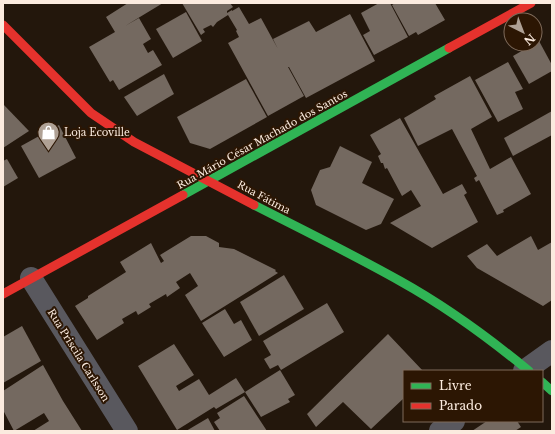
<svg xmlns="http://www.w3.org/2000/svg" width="555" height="434" font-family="'Libre Baskerville',serif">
  <rect width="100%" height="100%" fill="#23170c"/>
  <g fill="#746960">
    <path d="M 128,3 L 163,3 L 125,26 L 139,18 L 151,39 L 143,44 L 148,53 L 153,50 L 162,65 L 119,90 L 113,80 L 110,82 L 89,47 L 115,32 L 106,17 Z"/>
    <path d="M 182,3 L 230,3 L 233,7 L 227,11 L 227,13 L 232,10 L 232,11 L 239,7 L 249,24 L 261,18 L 278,49 L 273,39 L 309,21 L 316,32 L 350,14 L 375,61 L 306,98 L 289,67 L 288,67 L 304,96 L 268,116 L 228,43 L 239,37 L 236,31 L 237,30 L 228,15 L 217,22 L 213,27 L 211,25 L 203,29 L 205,32 L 201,35 Z"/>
    <path d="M 379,3 L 390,3 L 408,37 L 374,55 L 363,35 L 370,31 L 361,13 Z"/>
    <path d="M 395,3 L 435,3 L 445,20 L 418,35 L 416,32 L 409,36 L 392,5 Z"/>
    <path d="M 186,12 L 202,41 L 173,58 L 156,29 Z"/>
    <path d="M 539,41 L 552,65 L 552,71 L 529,84 L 513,56 Z"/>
    <path d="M 508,62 L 523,89 L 515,92 L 523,109 L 498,122 L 475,80 Z"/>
    <path d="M 164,74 L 174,94 L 137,116 L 124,97 Z"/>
    <path d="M 470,76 L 492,117 L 471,129 L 490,169 L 511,157 L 531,194 L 503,210 L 504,212 L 497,215 L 479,180 L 476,182 L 474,178 L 477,176 L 452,129 L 418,146 L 404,118 L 436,99 L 434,96 Z"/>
    <path d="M 246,79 L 267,117 L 210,149 L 190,143 L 177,117 Z"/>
    <path d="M 3,104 L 29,131 L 3,148 Z"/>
    <path d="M 552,111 L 552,135 L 513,156 L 504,138 Z"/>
    <path d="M 400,118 L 443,194 L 462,184 L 467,193 L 464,195 L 478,222 L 432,248 L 390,223 L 421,206 L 411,190 L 402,196 L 387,168 L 385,169 L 383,163 L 381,163 L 378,156 L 381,154 L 370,135 Z"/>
    <path d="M 59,125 L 76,158 L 39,178 L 21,146 Z"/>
    <path d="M 340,146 L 372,162 L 362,183 L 394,199 L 381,224 L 366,230 L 316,205 L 311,190 L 320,170 L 330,167 Z"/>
    <path d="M 7,159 L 18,178 L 3,187 L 3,161 Z"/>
    <path d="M 191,236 L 206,236 L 219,243 L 219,247 L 234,249 L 276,270 L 275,271 L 278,273 L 201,321 L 185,295 L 198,286 L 190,273 L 176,282 L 180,288 L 167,297 L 166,294 L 149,304 L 151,307 L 138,315 L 136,311 L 122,319 L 124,323 L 97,340 L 75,306 L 88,298 L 88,296 L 126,272 L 120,262 L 151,243 L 161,263 L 164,261 L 160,255 Z"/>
    <path d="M 531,236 L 538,250 L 552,242 L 552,300 L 543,306 L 477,268 L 467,256 L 487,244 L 497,256 Z"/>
    <path d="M 284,275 L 304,309 L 259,336 L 240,302 Z"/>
    <path d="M 327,303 L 344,332 L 281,370 L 278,365 L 270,369 L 264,359 L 271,355 L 263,341 Z"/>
    <path d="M 225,309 L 234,324 L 241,320 L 252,340 L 224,357 L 202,323 Z"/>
    <path d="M 22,326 L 41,361 L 3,383 L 3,337 Z"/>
    <path d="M 388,334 L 423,371 L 404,371 L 404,398 L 371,429 L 343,402 L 316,427 L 307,414 Z"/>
    <path d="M 174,344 L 194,375 L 176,386 L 179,391 L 199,379 L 209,395 L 236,378 L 245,392 L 280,370 L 295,395 L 288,399 L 290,402 L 261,417 L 245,392 L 216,409 L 214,407 L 177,430 L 138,366 Z"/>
    <path d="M 43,365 L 63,401 L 82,431 L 33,431 L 49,421 L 44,413 L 14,431 L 3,410 L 3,391 Z"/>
    <path d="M 244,396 L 267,431 L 220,431 L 214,422 L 220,418 L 217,413 Z"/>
    <path d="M 208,418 L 215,431 L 186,431 Z"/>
    <path d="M 487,421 L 517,421 L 521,427 L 515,431 L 472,431 Z"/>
  </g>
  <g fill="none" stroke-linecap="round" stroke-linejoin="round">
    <g stroke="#59585e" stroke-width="22">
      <path d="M 31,278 L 127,431"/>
      <path d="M 524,371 L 552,351"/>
      <path d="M 440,431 L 454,421"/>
    </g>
    <g stroke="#30b455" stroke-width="9">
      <path d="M 183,195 L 449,48"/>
      <path d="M 254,205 C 303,230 352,254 400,281 C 445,306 489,338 529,371"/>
      <path d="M 542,382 L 552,391"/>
    </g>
    <g stroke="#e5322d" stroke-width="9">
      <path d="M 3,25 L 91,113 L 134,142 L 254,205"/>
      <path d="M 449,48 L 531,3"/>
      <path d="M 3,294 L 183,195"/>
    </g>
  </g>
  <defs>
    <symbol id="shop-pin" viewBox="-11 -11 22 30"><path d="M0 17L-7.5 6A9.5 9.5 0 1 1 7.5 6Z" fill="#afa195" stroke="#2c1603"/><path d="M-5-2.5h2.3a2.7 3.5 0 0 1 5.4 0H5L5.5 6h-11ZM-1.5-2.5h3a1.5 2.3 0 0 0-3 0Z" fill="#fff"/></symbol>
  </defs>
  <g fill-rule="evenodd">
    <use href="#shop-pin" x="36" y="120" width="25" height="34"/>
  </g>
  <g text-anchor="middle" stroke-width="4" stroke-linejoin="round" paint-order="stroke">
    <g font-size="10" fill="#fbebdf" stroke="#2c1603" text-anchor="start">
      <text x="64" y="136">Loja Ecoville</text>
    </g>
    <g font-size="10" fill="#fbebdf" stroke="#2c1603">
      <text transform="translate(262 139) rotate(-29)" y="4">Rua Mário César Machado dos Santos</text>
      <text transform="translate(264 197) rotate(28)" y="4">Rua Fátima</text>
      <text transform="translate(79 355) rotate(58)" y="4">Rua Priscila Carlsson</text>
    </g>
  </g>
  <rect width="555" height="434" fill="none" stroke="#fbebdf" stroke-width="8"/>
  <rect x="403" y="370" width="140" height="52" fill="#2c1603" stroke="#7f6b5b"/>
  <rect x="411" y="383" width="20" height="6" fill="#30b455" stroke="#7f6b5b"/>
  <text x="439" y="390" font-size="12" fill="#fbebdf">Livre</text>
  <rect x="411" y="403" width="20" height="6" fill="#e5322d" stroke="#7f6b5b"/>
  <text x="439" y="410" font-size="12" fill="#fbebdf">Parado</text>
  <g transform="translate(523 32) rotate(138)"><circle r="19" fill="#2c1603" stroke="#7f6b5b"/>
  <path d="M0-3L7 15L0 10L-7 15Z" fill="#afa195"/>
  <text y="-6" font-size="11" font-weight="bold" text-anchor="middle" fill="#fbebdf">N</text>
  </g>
</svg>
